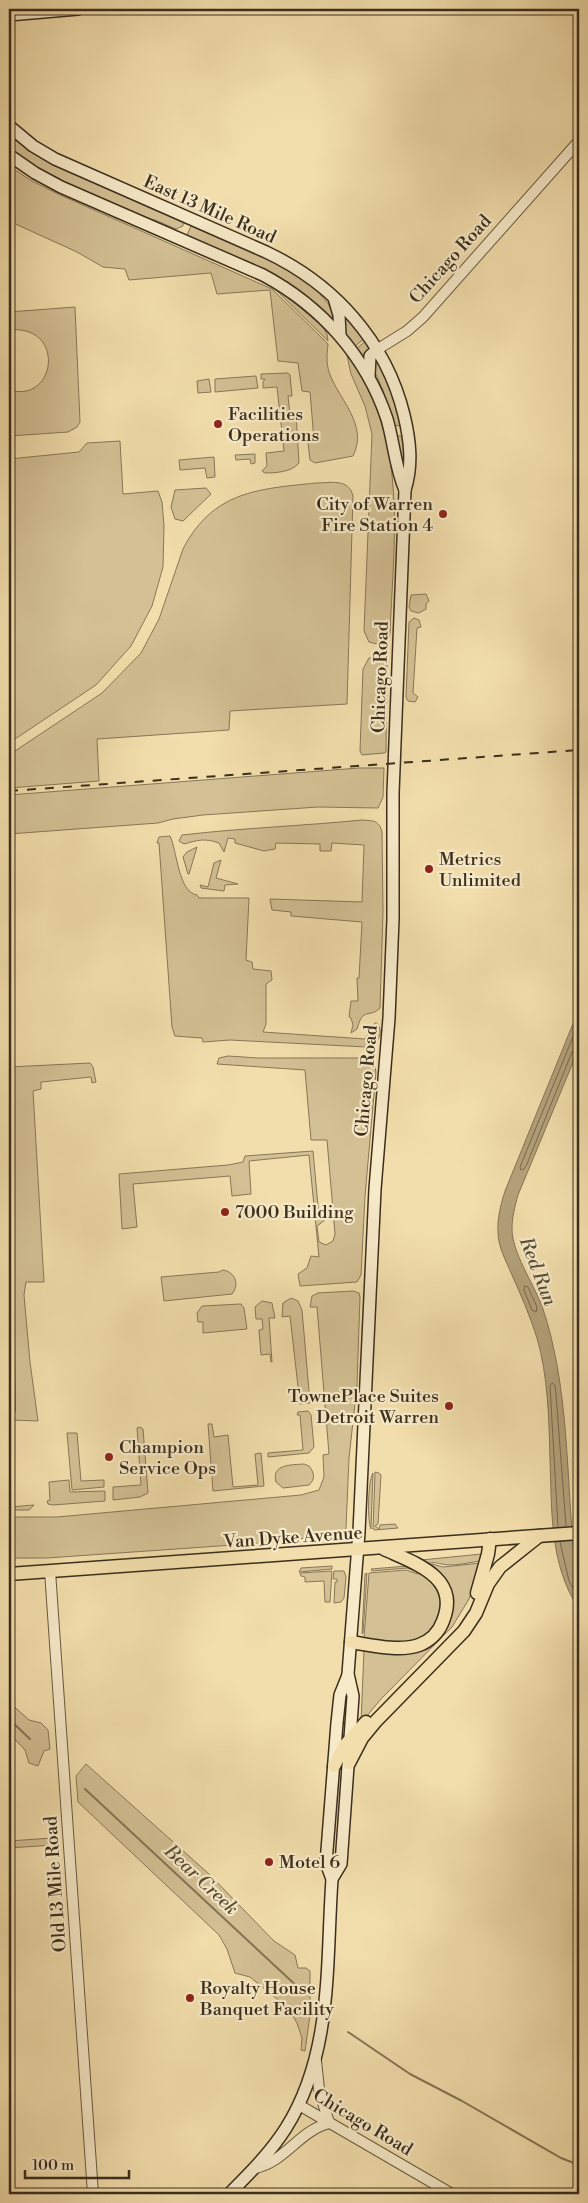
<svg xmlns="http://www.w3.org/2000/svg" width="588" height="2203" font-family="'Libre Bodoni',serif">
  <rect width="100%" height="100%" fill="#f2deac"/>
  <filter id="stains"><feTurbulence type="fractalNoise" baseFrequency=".004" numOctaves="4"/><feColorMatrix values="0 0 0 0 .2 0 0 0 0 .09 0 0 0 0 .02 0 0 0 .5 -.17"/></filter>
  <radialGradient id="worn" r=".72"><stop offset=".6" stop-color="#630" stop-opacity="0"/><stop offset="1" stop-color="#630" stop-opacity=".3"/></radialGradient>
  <g fill="#d3c094" stroke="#877758">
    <path d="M 9,131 L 183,220 L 183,226 L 176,229 L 155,220 L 139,217 L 62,184 L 9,151 Z"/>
    <path d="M 9,160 L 272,284 L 323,327 L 327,334 L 328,341 L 272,286 L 58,192 L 33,179 L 9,163 Z"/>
    <path d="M 9,166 L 32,181 L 58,194 L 272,289 L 328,344 C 327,354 326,362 329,372 C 338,399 369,424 353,456 L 315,463 L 310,460 L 308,443 L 314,440 L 310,392 L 302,391 L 298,363 L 278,361 L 270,290 L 217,294 L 211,273 L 129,280 L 125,269 L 103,267 L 77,252 L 9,221 Z"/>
    <path d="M 192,224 C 216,235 243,243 267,256 C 285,266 339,299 333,322 L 186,237 Z"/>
    <path d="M 75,307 L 80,422 L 77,427 L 68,432 L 9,436 L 9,390 C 57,404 66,324 9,330 L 9,312 Z"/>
    <path d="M 344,312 L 365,338 L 354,347 L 344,334 Z"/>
    <path d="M 367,340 L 371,347 L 364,360 L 356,349 Z"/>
    <path d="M 346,351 C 355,362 361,374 367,387 C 406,464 393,551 390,634 L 385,646 L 369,642 L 364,631 L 372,434 L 365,406 L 351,374 Z"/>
    <path d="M 375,354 L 395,397 L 401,426 L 392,425 L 383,390 L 372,366 Z"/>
    <path d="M 288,373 L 290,375 L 292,396 L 288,396 L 290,414 L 296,415 L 299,463 C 292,472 276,473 265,473 L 262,471 L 267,466 L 266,453 L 284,451 L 277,387 L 263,388 L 263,382 L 265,379 L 261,379 L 261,374 Z"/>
    <path d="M 256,376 L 258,388 L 215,392 L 215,379 Z"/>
    <path d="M 209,379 L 211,392 L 198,393 L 197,381 Z"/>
    <path d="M 397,436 L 404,436 L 405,472 C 404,460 398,449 397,436 Z"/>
    <path d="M 120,441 L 123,494 L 158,491 L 162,502 L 164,526 L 163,567 L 152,606 L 131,646 L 96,685 L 9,743 L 9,459 L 79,452 L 87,443 Z"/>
    <path d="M 255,454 L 255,463 L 251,464 L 250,459 L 236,460 L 235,455 Z"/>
    <path d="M 214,457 L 215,477 L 207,478 L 205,468 L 180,470 L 179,460 Z"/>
    <path d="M 316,483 C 330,483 349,478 353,496 L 347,704 L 230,711 L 229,730 L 97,739 L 99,781 L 9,788 L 9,755 L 102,693 L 141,653 L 159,619 L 183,549 C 213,491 258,489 316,483 Z"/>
    <path d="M 206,488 L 211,494 L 183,521 L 175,519 L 171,507 L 175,490 Z"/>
    <path d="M 426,594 L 429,601 L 426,604 L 426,609 L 419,613 L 411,611 L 409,607 L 411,595 Z"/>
    <path d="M 414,618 L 419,620 L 421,627 L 417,628 L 413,693 L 418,697 L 415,702 L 408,701 L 406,697 L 409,622 Z"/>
    <path d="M 369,658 L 382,657 L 387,660 L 386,752 L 384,753 L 362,755 L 360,751 L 363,669 Z"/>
    <path d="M 359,768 L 384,768 L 383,797 L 378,808 L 318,807 L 203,815 L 173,819 L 158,823 L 9,834 L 9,795 Z"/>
    <path d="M 362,820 C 374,821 379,820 382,832 L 383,912 L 380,1008 C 369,1019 363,1006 357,1029 L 351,1033 L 353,1025 L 351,1018 L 349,1017 L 351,1001 L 358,1001 L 357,978 L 359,978 L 362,922 L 291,916 L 291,912 L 272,910 L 270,899 L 362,902 L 364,845 L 332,843 L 331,851 L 320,851 L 320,844 L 276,843 L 275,849 L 264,851 L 235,843 L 235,839 L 228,838 L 224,852 L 219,843 C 205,838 198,840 184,844 L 179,841 L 182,835 C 242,828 302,826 362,820 Z"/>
    <path d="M 170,836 C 177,850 178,892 197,895 L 199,898 L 249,898 L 246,960 L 252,962 L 253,969 L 271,971 L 272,980 L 266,984 L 266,1024 L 263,1032 L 365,1039 L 375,1023 L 377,1023 C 385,1033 377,1045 366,1047 L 230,1040 L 203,1042 L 202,1038 L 175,1036 L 172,1027 L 159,843 L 157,843 L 159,837 Z"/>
    <path d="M 197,847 L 189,874 L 188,874 L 183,857 L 187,852 Z"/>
    <path d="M 221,860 L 216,878 L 238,884 L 225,885 L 224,891 L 201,888 L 200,885 L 208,887 L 214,863 Z"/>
    <path d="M 228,1056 L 258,1058 L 364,1058 L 374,1063 L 376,1072 L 365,1196 L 361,1275 L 357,1282 L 300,1286 L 298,1274 L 307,1268 L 311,1256 L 319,1257 L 309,1155 L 249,1161 L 251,1194 L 232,1196 L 230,1176 L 133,1184 L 137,1227 L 122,1229 L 119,1174 L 228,1165 L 243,1162 L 245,1156 L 313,1151 L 319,1217 L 325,1217 L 325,1220 L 317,1226 L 319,1242 L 326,1245 L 333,1241 L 335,1234 L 327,1140 L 311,1140 L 305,1070 L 217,1064 L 219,1058 Z"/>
    <path d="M 90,1063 L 93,1067 L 96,1082 L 92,1083 L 91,1077 L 41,1082 L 41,1089 L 33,1091 L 44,1282 L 26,1282 L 24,1295 L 30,1362 L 38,1421 L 11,1420 L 9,1419 L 9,1067 Z"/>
    <path d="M 223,1270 C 235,1272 240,1284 232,1294 L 164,1301 L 161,1277 L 219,1272 Z"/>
    <path d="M 353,1291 L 359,1293 L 360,1297 L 357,1385 L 349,1458 L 346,1528 L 343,1534 L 262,1543 L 47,1558 L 9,1558 L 9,1517 L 57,1517 L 301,1495 L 319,1490 L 324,1477 L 323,1455 L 329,1454 L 317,1307 L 310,1307 L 312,1296 L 318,1293 Z"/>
    <path d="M 291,1298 L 298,1301 L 302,1310 L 310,1403 L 300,1404 L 290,1316 L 282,1317 L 283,1303 Z"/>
    <path d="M 262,1301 L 272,1303 L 275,1318 L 269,1318 L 272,1362 L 271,1362 L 270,1354 L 261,1355 L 259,1330 L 263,1329 L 262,1319 L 256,1319 L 255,1307 Z"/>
    <path d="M 241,1304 L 244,1308 L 247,1329 L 203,1333 L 203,1322 L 198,1322 L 197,1313 L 202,1306 Z"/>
    <path d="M 308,1411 L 311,1415 L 314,1447 L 309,1453 L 268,1457 L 268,1453 L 303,1450 L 300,1415 L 297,1415 L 298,1412 Z"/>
    <path d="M 208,1424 L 212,1424 L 214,1437 L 228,1435 L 233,1487 L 258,1485 L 255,1454 L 261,1453 L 264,1486 L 213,1491 Z"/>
    <path d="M 140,1427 L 143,1429 L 148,1493 L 140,1497 L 113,1500 L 113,1487 L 141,1485 L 137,1428 Z"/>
    <path d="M 67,1433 L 77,1433 L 81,1481 L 104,1480 L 104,1487 L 72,1490 Z"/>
    <path d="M 304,1464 L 309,1466 C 314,1472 316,1479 309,1485 L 283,1488 L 276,1482 C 271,1464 291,1465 304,1464 Z"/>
    <path d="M 375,1472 L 379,1473 L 381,1475 L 378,1524 L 375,1526 L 379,1529 L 380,1525 L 395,1524 L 398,1528 L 375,1530 L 373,1529 Z"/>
    <path d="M 373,1473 L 371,1527 L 371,1529 C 367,1520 368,1481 373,1473 Z"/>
    <path d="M 69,1480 L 70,1492 L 105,1491 L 105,1501 L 53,1505 L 48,1504 L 47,1501 L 50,1500 L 49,1482 Z"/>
    <path d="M 9,1500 L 10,1507 L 34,1505 L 29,1510 L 9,1510 Z"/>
    <path d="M 482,1554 L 482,1561 C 469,1562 454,1567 442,1564 C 435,1563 432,1561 426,1565 L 421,1560 Z"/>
    <path d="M 481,1563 L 469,1599 L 452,1627 L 381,1699 L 361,1723 L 364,1649 L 400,1650 L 440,1636 L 444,1579 L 439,1572 L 428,1566 L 432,1564 L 443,1567 Z"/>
    <path d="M 332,1566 L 332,1569 L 299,1572 L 301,1568 Z"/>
    <path d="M 407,1566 L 415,1567 L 419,1573 L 407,1568 L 372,1571 L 371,1569 Z"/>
    <path d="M 406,1570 L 418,1574 L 422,1572 C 447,1591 450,1630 415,1640 C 399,1645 384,1642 368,1640 L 364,1637 L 369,1573 Z"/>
    <path d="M 332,1571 L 330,1602 L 325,1602 L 324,1581 L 305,1582 L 305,1577 L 301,1576 L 300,1573 Z"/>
    <path d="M 334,1571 L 344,1571 L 346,1577 L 344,1598 L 341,1602 L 334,1603 L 335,1582 L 337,1582 L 337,1579 L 333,1579 Z"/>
    <path d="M 367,1573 L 363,1633 L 362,1634 L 365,1574 Z"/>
    <path d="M 9,1702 L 29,1720 L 41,1723 L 48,1730 L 50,1749 L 44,1751 L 38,1766 L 29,1763 L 25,1750 L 9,1733 Z"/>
    <path d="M 86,1764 L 209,1874 L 274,1941 L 295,1955 L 298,1968 L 306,1968 L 310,1971 L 310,2015 L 305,2051 L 301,2050 L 302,2038 L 297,2023 L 288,2008 L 250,1977 L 235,1973 L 227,1949 L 219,1935 L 78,1802 L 76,1776 Z"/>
    <path d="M 52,1838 L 56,1841 L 53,1845 L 9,1848 L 9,1841 Z"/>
  </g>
  <path fill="#b4a27b" stroke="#847455" d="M 579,1009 L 579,1048 L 518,1195 C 515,1206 512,1217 512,1229 C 512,1252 533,1283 542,1306 C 569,1385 566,1472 574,1554 L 579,1576 L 579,1609 C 549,1564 552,1510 550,1459 C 549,1419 548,1376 537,1338 C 530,1316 521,1295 512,1275 C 506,1261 498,1247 498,1232 C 497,1218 501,1204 505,1191 Z"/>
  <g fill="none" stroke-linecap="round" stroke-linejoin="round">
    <g stroke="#78684c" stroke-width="1">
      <path d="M 579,1022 L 520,1167 L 521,1170 L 524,1169 L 527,1164 L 572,1052 L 579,1048"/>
      <path d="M 525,1286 L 528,1287 L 537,1307 L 536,1312 L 532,1310 L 524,1290 Z"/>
      <path d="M 558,1527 L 550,1386 L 552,1383 L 555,1385 L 556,1394 L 566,1526"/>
      <path d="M 560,1542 L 569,1581 L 579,1599"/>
    </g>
    <g stroke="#847455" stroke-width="2">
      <path d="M 9,1279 L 14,1343 L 15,1411"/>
      <path d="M 9,1719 L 30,1739"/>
      <path d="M 85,1789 L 301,1990"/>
      <path d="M 348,2032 L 410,2074 L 462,2101 L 561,2158 L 579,2165"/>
    </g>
    <defs>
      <g id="tertiary">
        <path d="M 378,349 L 407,331 L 423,317 L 579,141"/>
        <path d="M 50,1571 L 93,2194"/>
        <path d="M 316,2061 L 319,2089 L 329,2123"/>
        <path d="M 299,2105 L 452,2194"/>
        <path d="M 255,2168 C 285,2162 299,2131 329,2123"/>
      </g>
      <g id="secondary">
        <path d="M 9,15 L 78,9"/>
        <path d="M 9,126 L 33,146 L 55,159 L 266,252 C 334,284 386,341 404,415 C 410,440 413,465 405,490 L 393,793 L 393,919 L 389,1018 L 375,1189 L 359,1532 L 348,1674 L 353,1696 L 341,1864 L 332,1879 C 326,1964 333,2053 286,2128 C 270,2153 250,2173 229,2194"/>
        <path d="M 9,155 L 35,173 L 61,187 L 263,275 C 321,306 366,356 387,419 C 394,443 395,467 405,490"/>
        <path d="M 334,298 L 339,315 L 340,335"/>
        <path d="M 369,376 L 370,356 L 378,349"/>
        <path d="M 332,1879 L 326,1863 L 337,1723 L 340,1695 L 348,1675"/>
      </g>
      <g id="primary">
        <path d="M 9,1574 L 579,1533"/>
        <path d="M 477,1593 L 488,1554 L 490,1539"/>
        <path d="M 351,1642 C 371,1645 399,1652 419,1645 C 430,1641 439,1632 443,1621 C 461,1577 414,1563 384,1549"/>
        <path d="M 349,1763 L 362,1738 L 376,1721 L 464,1631 L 476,1613 L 488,1584 L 500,1567 L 539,1536"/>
        <path d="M 334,1766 L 345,1745 L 366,1722"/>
      </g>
    </defs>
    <use href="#tertiary" stroke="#695a40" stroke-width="12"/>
    <use href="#secondary" stroke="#3b2e1c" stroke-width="14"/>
    <use href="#primary" stroke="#3b2e1c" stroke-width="15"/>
    <use href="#tertiary" stroke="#f7eac9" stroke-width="10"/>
    <use href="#secondary" stroke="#f7eac9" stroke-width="11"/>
    <use href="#primary" stroke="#f2deac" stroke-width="12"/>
    <path stroke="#3b2e1c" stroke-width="2" stroke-dasharray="9 9" stroke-linecap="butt" d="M 9,791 L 579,750"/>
  </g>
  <g fill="#8f2418" stroke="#f7eac9" stroke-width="2">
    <circle cx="218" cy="424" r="5"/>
    <circle cx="443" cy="514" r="5"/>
    <circle cx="429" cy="869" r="5"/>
    <circle cx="225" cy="1212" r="5"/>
    <circle cx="449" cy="1406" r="5"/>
    <circle cx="109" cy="1457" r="5"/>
    <circle cx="269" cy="1862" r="5"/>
    <circle cx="190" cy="1998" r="5"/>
  </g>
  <g text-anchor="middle" stroke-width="4.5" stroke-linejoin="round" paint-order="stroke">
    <g font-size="18" fill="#3b2e1c" stroke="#f7eac9">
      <text transform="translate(210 209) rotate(24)" y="6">East 13 Mile Road</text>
      <text transform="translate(450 259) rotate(-48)" y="6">Chicago Road</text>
      <text transform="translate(380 677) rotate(-88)" y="6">Chicago Road</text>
      <text transform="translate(366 1081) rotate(-85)" y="6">Chicago Road</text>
      <text transform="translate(293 1537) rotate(-4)" y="6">Van Dyke Avenue</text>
      <text transform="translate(55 1884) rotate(-94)" y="6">Old 13 Mile Road</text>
      <text transform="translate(363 2122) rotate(31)" y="6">Chicago Road</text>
    </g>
    <g font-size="18" fill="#3b2e1c" stroke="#f7eac9" text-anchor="start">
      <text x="228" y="420">Facilities<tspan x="228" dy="21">Operations</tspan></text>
      <text x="433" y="510" text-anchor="end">City of Warren<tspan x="433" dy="21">Fire Station 4</tspan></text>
      <text x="439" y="865">Metrics<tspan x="439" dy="21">Unlimited</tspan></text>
      <text x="235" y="1218">7000 Building</text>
      <text x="439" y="1402" text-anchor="end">TownePlace Suites<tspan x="439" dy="21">Detroit Warren</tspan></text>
      <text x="119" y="1453">Champion<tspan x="119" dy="21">Service Ops</tspan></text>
      <text x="279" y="1868">Motel 6</text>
      <text x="200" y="1994">Royalty House<tspan x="200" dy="21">Banquet Facility</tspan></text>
    </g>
    <g font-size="19" font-style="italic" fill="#594b34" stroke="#f7eac9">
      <text transform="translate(539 1271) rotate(69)" y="7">Red Run</text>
      <text transform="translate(202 1879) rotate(43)" y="7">Bear Creek</text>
    </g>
  </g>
  <rect width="588" height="2203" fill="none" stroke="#f2deac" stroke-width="30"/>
  <rect x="10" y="10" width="568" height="2183" fill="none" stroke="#3b2e1c" stroke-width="2.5"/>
  <rect x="15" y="15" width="558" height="2173" fill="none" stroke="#3b2e1c"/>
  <path d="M25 2170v8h104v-8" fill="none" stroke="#3b2e1c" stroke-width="2.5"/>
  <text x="32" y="2170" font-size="15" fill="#3b2e1c" stroke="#f7eac9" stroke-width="4" paint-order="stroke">100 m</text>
  <rect width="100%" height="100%" filter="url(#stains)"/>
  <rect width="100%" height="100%" fill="url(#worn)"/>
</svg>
